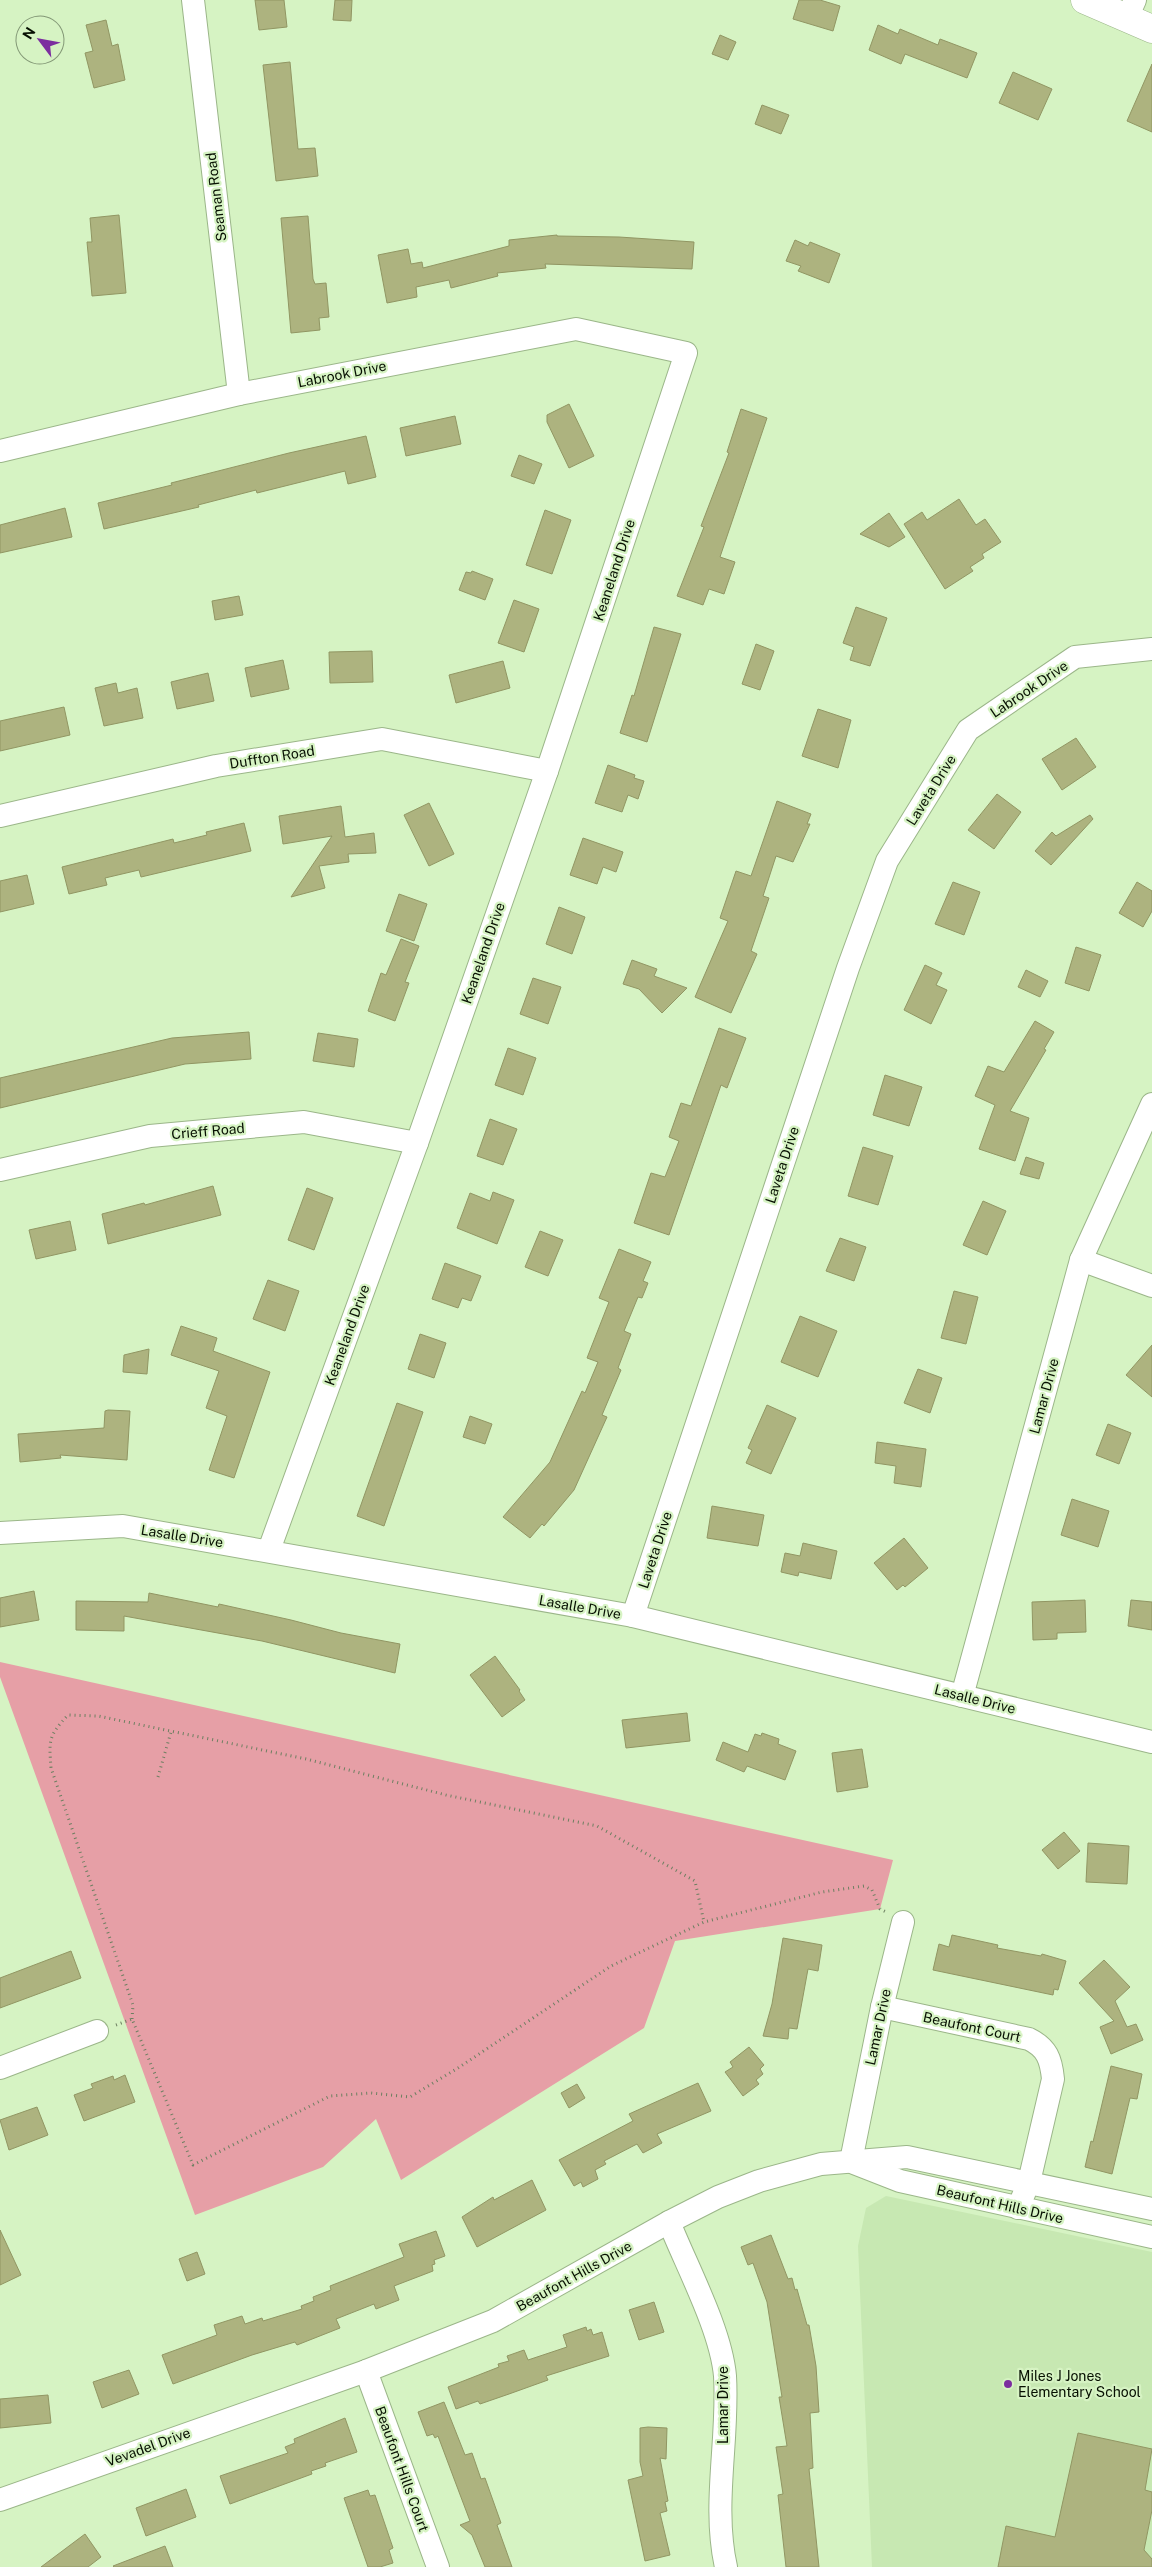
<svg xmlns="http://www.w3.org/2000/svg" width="1152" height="2567" font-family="'Public Sans',sans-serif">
  <rect width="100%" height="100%" fill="#d6f3c3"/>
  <path fill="#c7e8b2" d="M 886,2196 L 1152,2252 L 1152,2567 L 872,2567 L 858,2246 L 866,2208 Z"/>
  <path fill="#e69fa6" d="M 0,1662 L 893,1860 L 880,1909 L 675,1941 L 644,2028 L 401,2180 L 376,2119 L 323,2167 L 195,2215 L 0,1677 Z"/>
  <g fill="#adb37f" stroke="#919663">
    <path d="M 255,0 L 284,0 L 287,27 L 259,30 Z"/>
    <path d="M 335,0 L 352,0 L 351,21 L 333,20 Z"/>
    <path d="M 799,0 L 820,0 L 840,6 L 833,31 L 793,19 Z"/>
    <path d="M 106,20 L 112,46 L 118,44 L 125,80 L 94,88 L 85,53 L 93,51 L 86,25 Z"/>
    <path d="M 878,25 L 898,34 L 900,29 L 938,45 L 940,39 L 977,53 L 967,78 L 905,54 L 901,64 L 869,50 Z"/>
    <path d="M 720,35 L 736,42 L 728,60 L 712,54 Z"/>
    <path d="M 290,62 L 298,149 L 315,148 L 318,176 L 276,181 L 263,65 Z"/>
    <path d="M 1152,64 L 1152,132 L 1127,121 Z"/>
    <path d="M 1013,72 L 1052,89 L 1038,120 L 999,103 Z"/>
    <path d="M 762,105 L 789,115 L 781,134 L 755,124 Z"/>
    <path d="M 119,215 L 126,293 L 92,296 L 87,242 L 92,242 L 90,218 Z"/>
    <path d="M 308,216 L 313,279 L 315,284 L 326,283 L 329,317 L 319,318 L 320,330 L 291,333 L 281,218 Z"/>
    <path d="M 557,235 L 557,236 L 619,237 L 694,242 L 692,269 L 545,264 L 546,268 L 497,273 L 498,276 L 451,288 L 449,280 L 416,287 L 417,297 L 387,303 L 378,255 L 408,249 L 411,264 L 422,262 L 423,268 L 509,246 L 509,240 Z"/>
    <path d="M 795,240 L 808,246 L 810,242 L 840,254 L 829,283 L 798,271 L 801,266 L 786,261 Z"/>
    <path d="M 569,404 L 594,456 L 569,468 L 547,422 L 547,415 Z"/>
    <path d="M 741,409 L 767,418 L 720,557 L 735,562 L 724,594 L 709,589 L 703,605 L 677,596 L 704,527 L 701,526 L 729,453 L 727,452 Z"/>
    <path d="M 455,416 L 461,444 L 406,456 L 400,428 Z"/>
    <path d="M 366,436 L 376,477 L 348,484 L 345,471 L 257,493 L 256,490 L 198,505 L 199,507 L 104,529 L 98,503 L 172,485 L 171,483 L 289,453 Z"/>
    <path d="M 519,455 L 542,464 L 534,484 L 511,476 Z"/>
    <path d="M 959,499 L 976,525 L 985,519 L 1001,542 L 982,554 L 984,558 L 970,567 L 973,571 L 945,589 L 904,524 L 922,512 L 927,520 Z"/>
    <path d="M 65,508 L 72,537 L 0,553 L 0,525 Z"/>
    <path d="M 545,510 L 571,520 L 552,574 L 526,565 Z"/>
    <path d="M 889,513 L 905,537 L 889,547 L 860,534 Z"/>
    <path d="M 472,571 L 493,579 L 485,600 L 459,590 L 466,572 L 471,573 Z"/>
    <path d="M 239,596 L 243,615 L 215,620 L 212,601 Z"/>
    <path d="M 514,600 L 539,609 L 524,652 L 498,643 Z"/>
    <path d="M 856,607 L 887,618 L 870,666 L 850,660 L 854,647 L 843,643 Z"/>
    <path d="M 654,627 L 681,634 L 647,742 L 620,733 L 632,695 L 634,696 Z"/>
    <path d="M 756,644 L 774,651 L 760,690 L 742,684 Z"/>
    <path d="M 372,651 L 373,682 L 330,683 L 329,652 Z"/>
    <path d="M 283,660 L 289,689 L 251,697 L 245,668 Z"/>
    <path d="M 503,661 L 510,688 L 456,703 L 449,675 Z"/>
    <path d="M 208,673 L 214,701 L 177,709 L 171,682 Z"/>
    <path d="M 116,683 L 118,693 L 137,688 L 143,718 L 104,726 L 95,688 Z"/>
    <path d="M 64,707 L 70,735 L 0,751 L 0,721 Z"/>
    <path d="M 818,709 L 851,720 L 838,768 L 802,756 Z"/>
    <path d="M 1076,738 L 1096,767 L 1062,790 L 1042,759 Z"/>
    <path d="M 608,765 L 635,775 L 634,778 L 644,781 L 638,799 L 628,795 L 622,812 L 595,803 Z"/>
    <path d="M 997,794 L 1021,812 L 994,849 L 968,830 Z"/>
    <path d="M 777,801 L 811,814 L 807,824 L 810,824 L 793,862 L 776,856 L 763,896 L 769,898 L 751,951 L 757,954 L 731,1013 L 695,997 L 728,921 L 720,918 L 736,871 L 751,876 Z"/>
    <path d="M 429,803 L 454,854 L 429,866 L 404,815 Z"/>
    <path d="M 341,806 L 345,837 L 374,833 L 376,853 L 348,854 L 349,862 L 319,866 L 325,888 L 291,897 L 332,836 L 283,844 L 279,816 Z"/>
    <path d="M 1090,815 L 1093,819 L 1051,865 L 1035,851 L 1052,832 L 1056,836 Z"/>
    <path d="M 244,823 L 251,851 L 141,877 L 139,870 L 105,878 L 107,885 L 69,894 L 62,867 L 173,839 L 174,843 L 207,835 L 206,832 Z"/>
    <path d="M 583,838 L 623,852 L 616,872 L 603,867 L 597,884 L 570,875 Z"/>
    <path d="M 27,875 L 34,904 L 0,912 L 0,881 Z"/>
    <path d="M 953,882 L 980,892 L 964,935 L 935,924 Z"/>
    <path d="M 1137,882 L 1152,891 L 1152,911 L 1143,927 L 1119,913 Z"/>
    <path d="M 399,894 L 427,904 L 414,941 L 386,931 Z"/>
    <path d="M 559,907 L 585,917 L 572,954 L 546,944 Z"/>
    <path d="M 401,939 L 419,946 L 405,982 L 409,983 L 395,1021 L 368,1011 L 381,973 L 386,975 Z"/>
    <path d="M 1076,947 L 1101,955 L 1089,991 L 1065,983 Z"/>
    <path d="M 632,960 L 657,969 L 654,976 L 687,988 L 662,1013 L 639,989 L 623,984 Z"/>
    <path d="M 925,965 L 942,973 L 936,985 L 947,990 L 931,1024 L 904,1010 Z"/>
    <path d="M 1026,970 L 1048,981 L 1040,997 L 1018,987 Z"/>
    <path d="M 533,978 L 561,987 L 548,1024 L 520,1014 Z"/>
    <path d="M 1035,1021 L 1054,1032 L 1044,1049 L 1046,1050 L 1010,1111 L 1029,1118 L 1015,1161 L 979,1149 L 995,1105 L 975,1096 L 988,1066 L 1004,1072 Z"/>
    <path d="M 719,1028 L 746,1038 L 727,1088 L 721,1085 L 669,1235 L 634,1223 L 651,1173 L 665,1177 L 679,1141 L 669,1137 L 681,1103 L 691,1106 Z"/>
    <path d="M 249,1032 L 251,1059 L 185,1064 L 0,1108 L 0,1078 L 172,1038 Z"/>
    <path d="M 318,1033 L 358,1039 L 354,1067 L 313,1061 Z"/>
    <path d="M 508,1048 L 536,1058 L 523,1095 L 495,1085 Z"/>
    <path d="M 885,1075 L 922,1087 L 909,1126 L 873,1115 Z"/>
    <path d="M 490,1119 L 517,1129 L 503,1165 L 477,1156 Z"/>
    <path d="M 863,1147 L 893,1156 L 878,1205 L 848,1196 Z"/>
    <path d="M 1026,1157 L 1044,1163 L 1039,1179 L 1020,1174 Z"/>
    <path d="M 213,1186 L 221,1215 L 108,1244 L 102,1214 L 144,1203 L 145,1205 Z"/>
    <path d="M 307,1188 L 333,1198 L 314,1250 L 288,1240 Z"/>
    <path d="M 493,1192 L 514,1200 L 497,1244 L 457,1228 L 470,1193 L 490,1201 Z"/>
    <path d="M 983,1201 L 1006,1211 L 987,1255 L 963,1245 Z"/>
    <path d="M 70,1221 L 76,1250 L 36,1259 L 29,1230 Z"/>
    <path d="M 540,1231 L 563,1240 L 548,1276 L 525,1267 Z"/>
    <path d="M 840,1238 L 866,1247 L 854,1281 L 826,1271 Z"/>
    <path d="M 619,1249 L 651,1262 L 643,1281 L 648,1283 L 642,1298 L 638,1297 L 624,1331 L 631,1334 L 618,1368 L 621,1370 L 602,1415 L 607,1417 L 574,1490 L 544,1526 L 542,1524 L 530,1538 L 503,1517 L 550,1462 L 582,1391 L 585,1393 L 598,1362 L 587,1358 L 609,1302 L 599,1298 Z"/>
    <path d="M 445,1263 L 481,1276 L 471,1301 L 462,1298 L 458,1308 L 432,1299 Z"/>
    <path d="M 268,1280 L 299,1291 L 285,1331 L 253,1319 Z"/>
    <path d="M 954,1291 L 978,1297 L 966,1344 L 941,1338 Z"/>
    <path d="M 800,1316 L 837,1331 L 818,1377 L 781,1362 Z"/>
    <path d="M 181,1326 L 217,1338 L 213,1351 L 270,1372 L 234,1478 L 209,1470 L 227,1416 L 206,1408 L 219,1371 L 171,1355 Z"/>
    <path d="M 420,1334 L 446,1343 L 434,1378 L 408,1369 Z"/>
    <path d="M 1152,1345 L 1152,1397 L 1126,1375 Z"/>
    <path d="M 149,1349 L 147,1374 L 123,1372 L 124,1355 Z"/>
    <path d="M 918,1369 L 942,1378 L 930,1413 L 904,1403 Z"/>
    <path d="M 397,1403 L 423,1412 L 384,1526 L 357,1516 Z"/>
    <path d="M 767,1405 L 796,1418 L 771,1474 L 746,1463 L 752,1450 L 748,1448 Z"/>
    <path d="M 108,1410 L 130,1411 L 127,1460 L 60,1455 L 61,1458 L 20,1462 L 18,1434 L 104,1428 L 105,1411 Z"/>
    <path d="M 470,1416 L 492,1424 L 485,1444 L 463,1437 Z"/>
    <path d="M 1108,1424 L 1131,1433 L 1119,1464 L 1096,1455 Z"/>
    <path d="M 877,1442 L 926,1449 L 921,1487 L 894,1483 L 896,1466 L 875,1463 Z"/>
    <path d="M 1072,1499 L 1109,1511 L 1098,1547 L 1061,1535 Z"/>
    <path d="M 712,1506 L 764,1515 L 758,1546 L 707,1538 Z"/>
    <path d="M 904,1538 L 928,1568 L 905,1587 L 903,1585 L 897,1590 L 874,1563 Z"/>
    <path d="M 803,1543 L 837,1551 L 831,1579 L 799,1572 L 798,1576 L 781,1572 L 785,1553 L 800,1556 Z"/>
    <path d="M 34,1591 L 39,1620 L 0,1627 L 0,1598 Z"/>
    <path d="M 149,1593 L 218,1607 L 219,1604 L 291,1620 L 341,1633 L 400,1644 L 395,1673 L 262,1641 L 124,1616 L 124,1631 L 76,1630 L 76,1601 L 148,1602 Z"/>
    <path d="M 1085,1600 L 1086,1632 L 1057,1633 L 1057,1639 L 1033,1640 L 1032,1602 Z"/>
    <path d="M 1131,1600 L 1152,1602 L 1152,1630 L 1128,1626 Z"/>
    <path d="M 495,1656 L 520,1690 L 519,1691 L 525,1700 L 502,1717 L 470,1675 Z"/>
    <path d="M 687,1713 L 690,1741 L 626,1748 L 622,1720 Z"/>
    <path d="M 762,1733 L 779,1739 L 778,1744 L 796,1751 L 785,1780 L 747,1766 L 744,1772 L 716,1760 L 723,1742 L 748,1752 L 755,1734 L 761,1736 Z"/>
    <path d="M 862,1749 L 868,1787 L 837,1792 L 832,1753 Z"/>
    <path d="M 1064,1832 L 1080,1851 L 1058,1869 L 1042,1850 Z"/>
    <path d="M 1088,1843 L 1129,1846 L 1127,1884 L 1086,1882 Z"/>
    <path d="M 952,1935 L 998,1945 L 997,1948 L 1041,1956 L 1042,1954 L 1066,1961 L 1058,1990 L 1054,1989 L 1053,1995 L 933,1970 L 939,1944 L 949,1947 Z"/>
    <path d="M 783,1938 L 822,1945 L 818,1971 L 808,1969 L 797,2029 L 789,2028 L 788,2039 L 763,2036 L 772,2004 Z"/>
    <path d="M 71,1951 L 81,1978 L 0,2008 L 0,1978 Z"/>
    <path d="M 1104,1960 L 1130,1987 L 1115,2001 L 1127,2027 L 1136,2024 L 1143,2040 L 1111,2054 L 1100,2027 L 1114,2021 L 1079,1983 Z"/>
    <path d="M 749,2047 L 764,2065 L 760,2069 L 763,2074 L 756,2080 L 759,2084 L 743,2096 L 725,2072 L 733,2067 L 730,2062 Z"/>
    <path d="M 1111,2066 L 1142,2074 L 1137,2099 L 1130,2098 L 1112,2174 L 1085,2167 L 1091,2141 L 1093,2142 Z"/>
    <path d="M 125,2075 L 135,2102 L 84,2121 L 74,2095 L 93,2088 L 91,2084 L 113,2076 L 114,2080 Z"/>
    <path d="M 698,2083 L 711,2111 L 657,2134 L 662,2143 L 643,2153 L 637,2144 L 604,2161 L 606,2164 L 595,2170 L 598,2179 L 583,2187 L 581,2182 L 574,2186 L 559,2160 L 633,2121 L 629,2114 Z"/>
    <path d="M 577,2084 L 585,2098 L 569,2108 L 561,2093 Z"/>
    <path d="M 37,2107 L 48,2135 L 9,2150 L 0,2120 Z"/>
    <path d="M 532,2180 L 546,2210 L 477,2247 L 462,2217 L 493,2197 L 494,2200 Z"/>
    <path d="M 0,2230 L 21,2275 L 0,2285 Z"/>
    <path d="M 436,2231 L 445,2256 L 434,2260 L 435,2264 L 432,2265 L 433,2271 L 394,2286 L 399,2300 L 376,2309 L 374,2304 L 336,2319 L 340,2328 L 297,2345 L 295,2342 L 252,2355 L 173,2384 L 162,2355 L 217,2335 L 214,2325 L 242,2316 L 245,2324 L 262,2318 L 263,2321 L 302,2309 L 301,2306 L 314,2301 L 313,2297 L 331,2290 L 330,2286 L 404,2257 L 399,2244 Z"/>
    <path d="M 771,2235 L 788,2279 L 792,2278 L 795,2290 L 797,2289 L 807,2325 L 809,2325 L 816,2366 L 819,2412 L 810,2413 L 813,2468 L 809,2469 L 819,2567 L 786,2567 L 778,2495 L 783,2494 L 776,2447 L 787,2446 L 779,2397 L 782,2397 L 767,2302 L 753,2263 L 748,2265 L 741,2247 Z"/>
    <path d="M 197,2252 L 205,2274 L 187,2281 L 179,2259 Z"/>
    <path d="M 654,2302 L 664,2332 L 639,2340 L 629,2310 Z"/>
    <path d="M 586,2327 L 587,2331 L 591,2329 L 593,2335 L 602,2332 L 609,2356 L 546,2376 L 548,2380 L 509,2394 L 480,2404 L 478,2401 L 456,2409 L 448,2387 L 499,2367 L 498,2364 L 509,2361 L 507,2356 L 524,2350 L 528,2360 L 567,2347 L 563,2335 Z"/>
    <path d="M 129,2370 L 139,2394 L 102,2408 L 93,2382 Z"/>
    <path d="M 48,2395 L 51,2423 L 0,2428 L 0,2399 Z"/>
    <path d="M 444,2402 L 465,2455 L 472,2453 L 481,2479 L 485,2478 L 501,2523 L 497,2525 L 512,2567 L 485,2567 L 472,2535 L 460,2525 L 470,2521 L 456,2484 L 438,2436 L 435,2438 L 433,2434 L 427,2436 L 418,2412 Z"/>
    <path d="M 345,2418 L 357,2452 L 325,2463 L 326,2466 L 311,2471 L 312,2474 L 230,2504 L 220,2476 L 288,2453 L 285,2447 L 295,2443 L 294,2439 Z"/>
    <path d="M 648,2427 L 667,2428 L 666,2459 L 660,2458 L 668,2501 L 665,2502 L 667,2511 L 660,2513 L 670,2555 L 645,2561 L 628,2480 L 643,2476 L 640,2462 L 640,2428 Z"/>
    <path d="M 1078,2433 L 1152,2449 L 1145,2490 L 1152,2492 L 1152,2510 L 1144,2550 L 1152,2559 L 1152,2567 L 998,2567 L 1006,2526 L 1055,2537 Z"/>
    <path d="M 186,2489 L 196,2517 L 146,2536 L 136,2508 Z"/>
    <path d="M 368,2490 L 370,2496 L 375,2495 L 393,2548 L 389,2550 L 393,2563 L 380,2567 L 368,2567 L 344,2498 Z"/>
    <path d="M 85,2534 L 101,2557 L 88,2567 L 41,2567 Z"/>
    <path d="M 165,2546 L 173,2567 L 114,2567 L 113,2566 Z"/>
  </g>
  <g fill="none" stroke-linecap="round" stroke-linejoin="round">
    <defs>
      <g id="street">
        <path d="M 193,0 L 239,394"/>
        <path d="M 1127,18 L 1135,0"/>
        <path d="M 0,451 L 239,394 L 576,329 L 686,353 L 547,771 L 417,1143 L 269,1550"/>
        <path d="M 0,816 L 216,766 L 382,739 L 547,771"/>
        <path d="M 0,1170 L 150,1136 L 304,1122 L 417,1143"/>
        <path d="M 1081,1260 L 1152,1286"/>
        <path d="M 0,1533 L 123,1526 L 633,1616 L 1152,1742"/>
        <path d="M 633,1616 L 848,968 L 887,861 L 968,730 L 1075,657 L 1152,649"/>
        <path d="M 962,1696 L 1081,1260 L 1152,1104"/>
        <path d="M 882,2007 L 1029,2039 C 1047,2048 1051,2059 1053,2079 L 1029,2182 L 1018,2208"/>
        <path d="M 0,2068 L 97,2031"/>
        <path d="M 851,2161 L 882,2007 L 903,1922"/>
        <path d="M 854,2163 L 900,2181 L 1152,2237"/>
        <path d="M 669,2222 C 687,2267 721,2330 725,2376 C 729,2439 712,2505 726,2567"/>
        <path d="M 366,2371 L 438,2567"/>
        <path d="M 0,2500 L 366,2371 L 493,2321 L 669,2222 L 718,2197 L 759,2181 L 821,2164 L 907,2157 L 1152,2209"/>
      </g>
      <path id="secondary" d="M 1085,0 L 1152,29"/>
    </defs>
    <use href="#street" stroke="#9bb689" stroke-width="24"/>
    <use href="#secondary" stroke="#9bb689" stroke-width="29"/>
    <g stroke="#6d7f61" stroke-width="3" stroke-dasharray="1 4" stroke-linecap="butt">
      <path d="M 158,1777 L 171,1732"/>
      <path d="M 132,2019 L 133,2005 L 51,1768 C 49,1741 48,1736 68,1715 L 98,1716 L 306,1759 L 446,1795 L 597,1826 L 695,1881 L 704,1922"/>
      <path d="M 116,2025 L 132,2019 L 193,2165 L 330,2096 L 371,2093 L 410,2097 L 458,2068 L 611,1966 L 704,1922 L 822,1892 L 864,1886 L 872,1890 L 880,1909 L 886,1912"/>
    </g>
    <use href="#street" stroke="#fff" stroke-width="22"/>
    <use href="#secondary" stroke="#fff" stroke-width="28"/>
  </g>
  <circle fill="#7c2e9f" stroke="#d6f3c3" stroke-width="2" cx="1008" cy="2384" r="5"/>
  <g text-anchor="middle" stroke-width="4.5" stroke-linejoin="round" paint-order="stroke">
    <g font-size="14" fill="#071002" stroke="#d6f3c3">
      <text transform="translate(216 197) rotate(-97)" y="5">Seaman Road</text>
      <text transform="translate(342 374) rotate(-11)" y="5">Labrook Drive</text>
      <text transform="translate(614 570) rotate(-72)" y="5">Keaneland Drive</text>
      <text transform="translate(1029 689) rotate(-34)" y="5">Labrook Drive</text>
      <text transform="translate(272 757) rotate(-9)" y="5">Duffton Road</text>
      <text transform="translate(931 790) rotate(-58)" y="5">Laveta Drive</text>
      <text transform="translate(483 953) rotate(-71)" y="5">Keaneland Drive</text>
      <text transform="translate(208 1131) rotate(-5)" y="5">Crieff Road</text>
      <text transform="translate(782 1165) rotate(-72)" y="5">Laveta Drive</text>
      <text transform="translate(347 1335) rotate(-70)" y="5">Keaneland Drive</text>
      <text transform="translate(1044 1396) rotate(-75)" y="5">Lamar Drive</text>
      <text transform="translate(182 1536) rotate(9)" y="5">Lasalle Drive</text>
      <text transform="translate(655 1550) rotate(-72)" y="5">Laveta Drive</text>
      <text transform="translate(580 1607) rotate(10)" y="5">Lasalle Drive</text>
      <text transform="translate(975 1699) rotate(14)" y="5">Lasalle Drive</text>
      <text transform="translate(878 2027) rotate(-78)" y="5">Lamar Drive</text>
      <text transform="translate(972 2027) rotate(12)" y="5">Beaufont Court</text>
      <text transform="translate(1000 2204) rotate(13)" y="5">Beaufont Hills Drive</text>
      <text transform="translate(574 2276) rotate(-29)" y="5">Beaufont Hills Drive</text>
      <text transform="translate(723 2405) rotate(-90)" y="5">Lamar Drive</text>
      <text transform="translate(148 2447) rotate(-20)" y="5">Vevadel Drive</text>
      <text transform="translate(402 2469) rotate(70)" y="5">Beaufont Hills Court</text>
    </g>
    <g font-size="14" fill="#071002" stroke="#d6f3c3" text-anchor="start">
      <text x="1018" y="2381">Miles J Jones<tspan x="1018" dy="16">Elementary School</tspan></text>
    </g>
  </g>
  <g transform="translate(40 40) rotate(302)"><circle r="24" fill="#d6f3c3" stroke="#839876"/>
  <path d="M0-4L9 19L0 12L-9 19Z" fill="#7c2e9f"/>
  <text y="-8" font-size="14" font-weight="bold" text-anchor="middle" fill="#071002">N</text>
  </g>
</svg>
